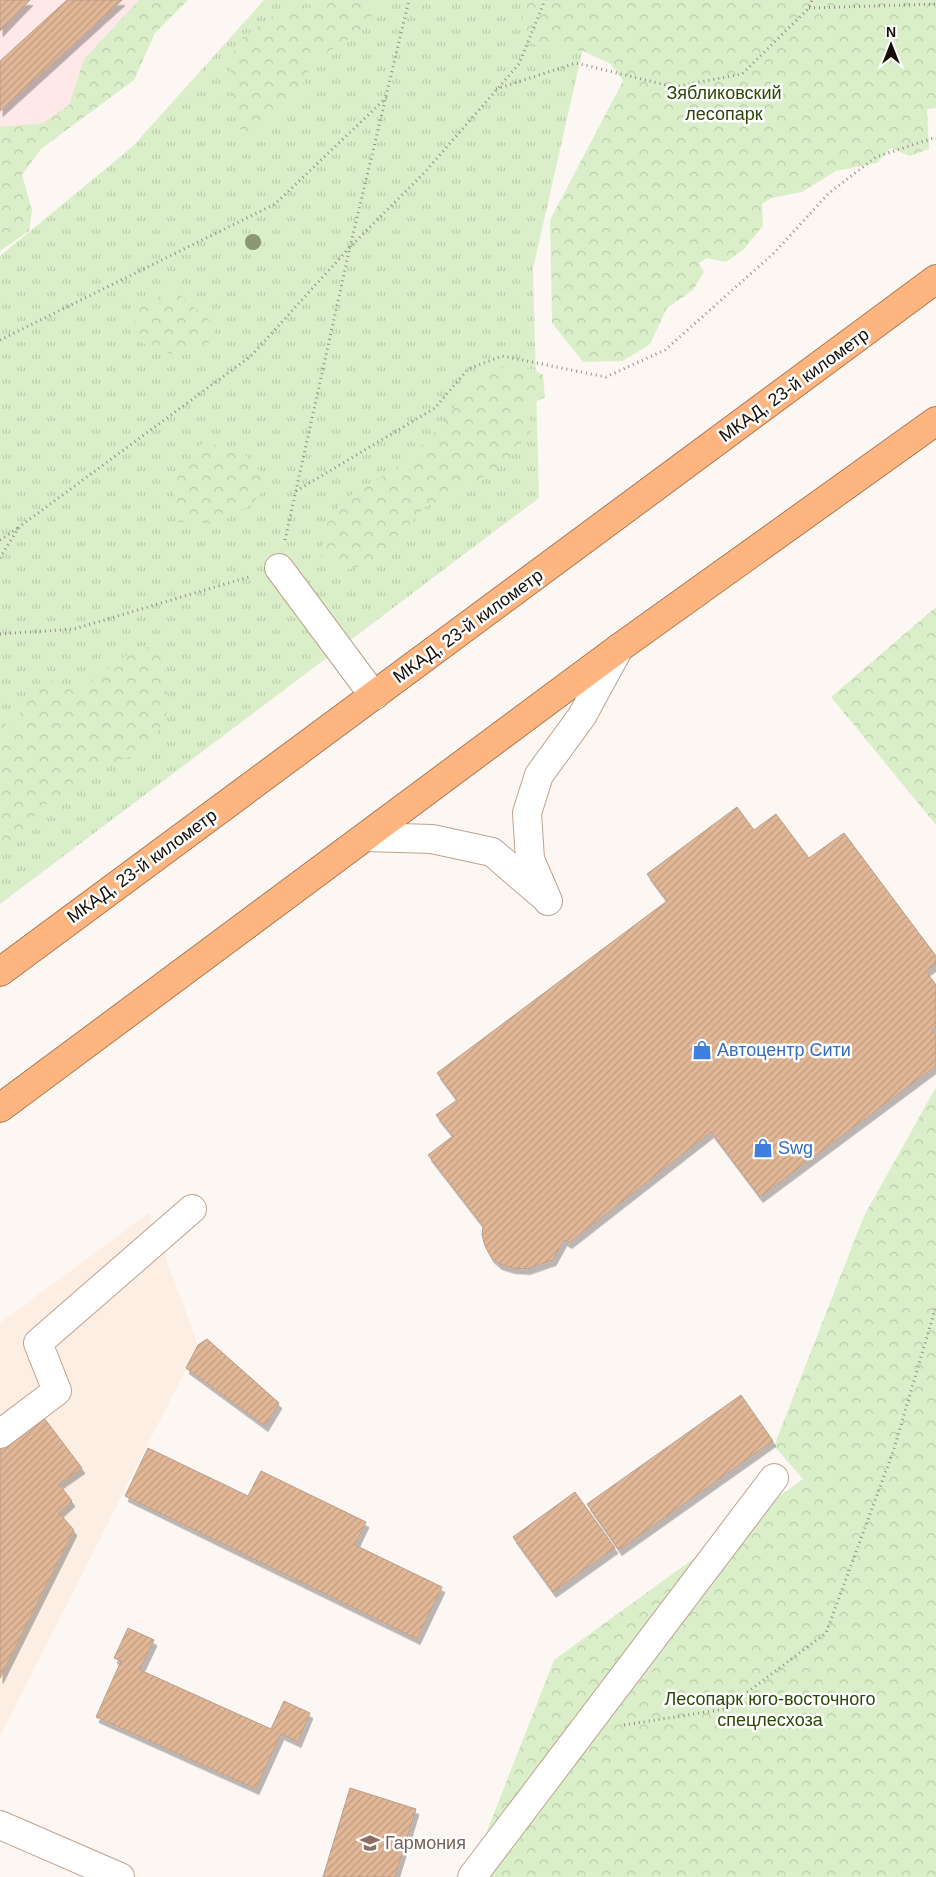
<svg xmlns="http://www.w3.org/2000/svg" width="936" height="1877" font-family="Helvetica,sans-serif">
  <defs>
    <pattern id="grass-tufts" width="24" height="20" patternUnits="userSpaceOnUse" patternTransform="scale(1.25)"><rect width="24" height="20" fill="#daefc9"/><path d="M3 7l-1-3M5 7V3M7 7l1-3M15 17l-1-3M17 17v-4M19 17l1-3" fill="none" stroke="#baccab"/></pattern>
    <pattern id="forest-crowns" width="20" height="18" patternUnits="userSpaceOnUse" patternTransform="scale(1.25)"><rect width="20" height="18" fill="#daefc9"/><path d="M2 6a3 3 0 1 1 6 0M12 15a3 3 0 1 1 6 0" fill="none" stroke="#baccab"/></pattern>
    <pattern id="building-hatch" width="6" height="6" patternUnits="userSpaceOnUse" patternTransform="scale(1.25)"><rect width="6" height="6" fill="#e1b797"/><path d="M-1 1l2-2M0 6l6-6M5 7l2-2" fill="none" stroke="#c09c81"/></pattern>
    <filter id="shadow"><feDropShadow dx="3" dy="5.5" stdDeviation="0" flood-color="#0004"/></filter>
  </defs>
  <rect width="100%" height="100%" fill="#fdf7f3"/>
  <path fill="#fceee3" d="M 149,1213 L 198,1345 L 0,1736 L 0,1323 Z"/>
  <path fill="#fee8e8" d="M 0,0 L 180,0 L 0,178 Z"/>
  <path fill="url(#grass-tufts)" d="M 264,0 L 594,0 L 533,269 L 539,498 L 0,904 L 0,256 L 133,146 Z"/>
  <g fill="url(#forest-crowns)">
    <path d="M 139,0 L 188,0 L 155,33 L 134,80 L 41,149 L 22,175 L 32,210 L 29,231 L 0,251 L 0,127 L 43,123 L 69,105 L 84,59 Z"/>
    <path d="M 330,0 L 376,0 L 371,19 L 356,35 L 312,62 L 296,101 L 253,133 L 243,134 L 238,125 L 230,86 L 231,56 L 242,38 L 275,14 L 326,4 Z"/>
    <path d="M 524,0 L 936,0 L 936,108 L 927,109 L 929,149 L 910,156 L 891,148 L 877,163 L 836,171 L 802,192 L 771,198 L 762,204 L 763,226 L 743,250 L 726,262 L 707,258 L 699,263 L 704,272 L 693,290 L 667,308 L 650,344 L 623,361 L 583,362 L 552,323 L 550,220 L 623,81 L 611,64 L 583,51 L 532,44 L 520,28 Z"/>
    <path d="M 173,289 L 217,327 L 208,344 L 179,357 L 132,339 L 137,309 Z"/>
    <path d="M 491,366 L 533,369 L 543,375 L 545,397 L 517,411 L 536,424 L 510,458 L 475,483 L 425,507 L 376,563 L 346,570 L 321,556 L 325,527 L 343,500 L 409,460 L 451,413 L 466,386 Z"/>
    <path d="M 203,442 L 243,452 L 265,477 L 265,487 L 253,504 L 217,524 L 177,522 L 173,484 Z"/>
    <path d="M 936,607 L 936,825 L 831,697 Z"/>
    <path d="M 156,644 L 166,673 L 167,713 L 149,749 L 108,765 L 64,799 L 44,805 L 17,837 L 0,850 L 0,720 L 12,729 L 30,693 L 47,680 L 82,689 L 128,654 Z"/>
    <path d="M 936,1087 L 936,1877 L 469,1877 L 554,1660 L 803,1479 L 774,1446 L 864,1216 Z"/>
  </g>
  <g fill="url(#building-hatch)" stroke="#b99f8b" filter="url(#shadow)">
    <path d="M 0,0 L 30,0 L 0,31 Z"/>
    <path d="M 67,0 L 122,0 L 0,111 L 0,61 Z"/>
    <path d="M 737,807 L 754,830 L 776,814 L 809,858 L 844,833 L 936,956 L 936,964 L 926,971 L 936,985 L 936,1027 L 932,1030 L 936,1035 L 936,1066 L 760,1197 L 711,1132 L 569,1243 L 564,1240 L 553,1260 L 527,1269 L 512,1268 L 499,1264 L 491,1257 L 485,1246 L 482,1235 L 483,1226 L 428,1155 L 453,1136 L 436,1115 L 457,1100 L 437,1073 L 667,901 L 647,874 Z"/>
    <path d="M 207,1339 L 279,1403 L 265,1426 L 186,1368 L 198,1345 Z"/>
    <path d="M 741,1395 L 773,1441 L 619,1550 L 587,1504 Z"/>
    <path d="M 44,1418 L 82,1468 L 59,1484 L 72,1501 L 59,1513 L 74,1530 L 0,1678 L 0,1450 Z"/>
    <path d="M 148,1448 L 248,1496 L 261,1471 L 366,1522 L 355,1545 L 442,1587 L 417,1639 L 125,1496 Z"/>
    <path d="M 575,1492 L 615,1548 L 553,1592 L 513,1537 Z"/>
    <path d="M 128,1628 L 154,1640 L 140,1670 L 271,1729 L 284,1701 L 310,1713 L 298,1742 L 281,1734 L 256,1789 L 96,1717 L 121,1661 L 114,1658 Z"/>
    <path d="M 350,1788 L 416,1809 L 395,1877 L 323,1877 Z"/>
  </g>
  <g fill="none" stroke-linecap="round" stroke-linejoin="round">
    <defs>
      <g id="minor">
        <path d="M 279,568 L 374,696"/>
        <path d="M 366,837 L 432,839 L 492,852 L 542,895"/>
        <path d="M 548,901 L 530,859 L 527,813 L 539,775 L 582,716 L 619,648"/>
        <path d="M 0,1434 L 57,1391 L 38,1343 L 192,1209"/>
        <path d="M 0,1825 L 120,1877"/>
        <path d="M 472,1877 L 774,1478"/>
      </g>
      <g id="highway">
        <path d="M 0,972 L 936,279"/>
        <path d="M 0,1108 L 619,648 L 936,421"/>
      </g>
    </defs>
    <use href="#minor" stroke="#bda28e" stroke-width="30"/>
    <use href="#highway" stroke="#ad7b55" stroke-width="30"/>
    <g stroke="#948d87" stroke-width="3" stroke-dasharray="1 4" stroke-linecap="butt">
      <path d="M 809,8 L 936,4"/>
      <path d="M 496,89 L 576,63 L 674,87 L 742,74 L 809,8 L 812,0"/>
      <path d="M 0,340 L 275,204 L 387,97"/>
      <path d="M 296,491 L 435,408 L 468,369 L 502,356 L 606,377 L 665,350 L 774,253 L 829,193 L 876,157 L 936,137"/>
      <path d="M 0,540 L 18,528"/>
      <path d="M 285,540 L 350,247 L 409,0"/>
      <path d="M 0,558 L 19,527 L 251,356 L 350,247 L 425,172 L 519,64 L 545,0"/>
      <path d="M 0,634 L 74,629 L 252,576"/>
      <path d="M 624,1725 L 725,1709 L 826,1633 L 893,1452 L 936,1306"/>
    </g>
    <use href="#minor" stroke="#fff" stroke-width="28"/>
    <use href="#highway" stroke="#feb57f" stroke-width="28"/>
  </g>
  <circle fill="#8a9771" cx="253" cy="242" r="8"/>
  <defs>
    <symbol id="shop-bare" viewBox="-9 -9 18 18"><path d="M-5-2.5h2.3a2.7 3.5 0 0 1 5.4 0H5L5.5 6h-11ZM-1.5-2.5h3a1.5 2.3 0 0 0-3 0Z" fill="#3f7fe0" stroke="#fff" stroke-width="2.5" paint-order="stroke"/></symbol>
    <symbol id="school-bare" viewBox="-9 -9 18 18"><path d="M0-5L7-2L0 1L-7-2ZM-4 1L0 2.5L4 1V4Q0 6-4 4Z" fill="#8d6e63" stroke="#fff" stroke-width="2.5" paint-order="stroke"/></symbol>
  </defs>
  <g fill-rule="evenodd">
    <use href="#shop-bare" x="688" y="1036" width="28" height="28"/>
    <use href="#shop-bare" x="749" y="1134" width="28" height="28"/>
    <use href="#school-bare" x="356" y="1829" width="28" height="28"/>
  </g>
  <g text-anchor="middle" stroke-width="5" stroke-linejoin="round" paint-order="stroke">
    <g font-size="18" fill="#2c4806" stroke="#fff">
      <text x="724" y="99">Зябликовский<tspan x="724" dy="21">лесопарк</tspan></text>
      <text x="770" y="1705">Лесопарк юго-восточного<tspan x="770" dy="21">спецлесхоза</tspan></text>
    </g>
    <g font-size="18" fill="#170e07" stroke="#fff">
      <text transform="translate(794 385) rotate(-36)" y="6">МКАД, 23-й километр</text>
      <text transform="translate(468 626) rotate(-36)" y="6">МКАД, 23-й километр</text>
      <text transform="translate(142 866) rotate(-36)" y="6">МКАД, 23-й километр</text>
    </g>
    <g font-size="18" fill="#366cbe" stroke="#fff" text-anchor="start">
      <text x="717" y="1056">Автоцентр Сити</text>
      <text x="778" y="1154">Swg</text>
    </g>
    <g font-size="18" fill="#785e54" stroke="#fff" text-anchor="start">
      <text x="385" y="1849">Гармония</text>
    </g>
  </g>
  <g transform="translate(891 45)" stroke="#ffffff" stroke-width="4" paint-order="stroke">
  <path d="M0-4L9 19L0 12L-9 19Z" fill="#170e07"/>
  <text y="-8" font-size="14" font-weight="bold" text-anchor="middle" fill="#170e07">N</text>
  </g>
</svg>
